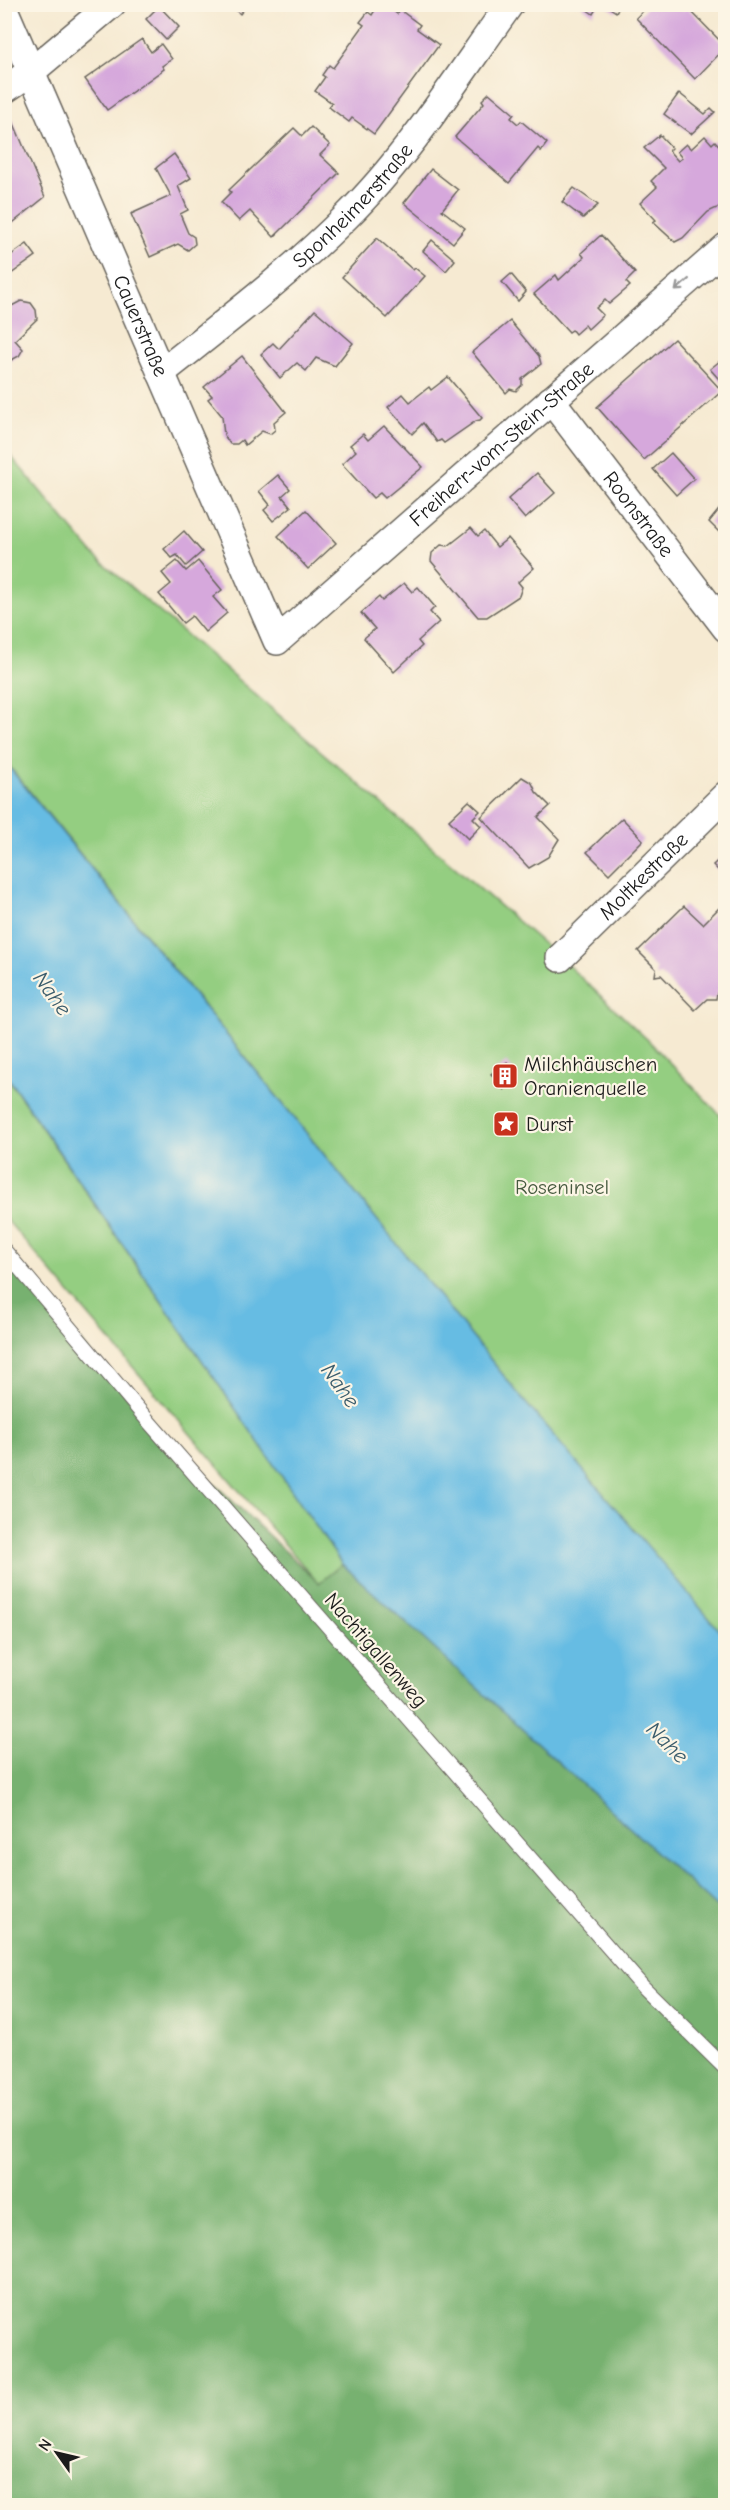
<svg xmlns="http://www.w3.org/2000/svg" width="730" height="2510" font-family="'Comic Neue',sans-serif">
  <rect width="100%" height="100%" fill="#fcf5e5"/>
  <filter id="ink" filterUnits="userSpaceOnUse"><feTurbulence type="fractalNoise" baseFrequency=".0167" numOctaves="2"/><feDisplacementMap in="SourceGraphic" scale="12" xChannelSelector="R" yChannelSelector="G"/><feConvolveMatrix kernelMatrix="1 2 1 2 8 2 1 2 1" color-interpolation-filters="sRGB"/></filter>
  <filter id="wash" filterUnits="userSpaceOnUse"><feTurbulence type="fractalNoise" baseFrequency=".008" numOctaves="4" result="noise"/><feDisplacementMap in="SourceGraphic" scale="24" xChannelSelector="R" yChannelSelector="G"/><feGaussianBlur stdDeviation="1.35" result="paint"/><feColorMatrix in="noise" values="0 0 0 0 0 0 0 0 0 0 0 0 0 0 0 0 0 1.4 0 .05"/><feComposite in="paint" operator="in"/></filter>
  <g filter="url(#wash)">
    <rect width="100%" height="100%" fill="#f6ead2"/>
    <g fill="#94ce81" stroke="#58754e" stroke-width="1.5">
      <path d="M 4,448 L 95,556 L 560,958 L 648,1040 L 725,1120 L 725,1637 L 525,1402 L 5,761 Z"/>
      <path d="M 4,1073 L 342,1564 L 319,1584 L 5,1218 Z"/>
    </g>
    <path fill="#77b16f" stroke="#4a6646" stroke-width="1.5" d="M 4,1253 L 150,1423 L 319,1583 L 342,1564 L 725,1915 L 725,2505 L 5,2505 Z"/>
    <path fill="#66bce3" stroke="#416c80" stroke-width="1.5" d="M 4,761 L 525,1402 L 725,1637 L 725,1915 L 342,1564 L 5,1073 Z"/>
    <g id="blocks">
      <g fill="#d6a8dc">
        <path d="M 230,4 L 248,4 L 240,14 Z"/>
        <path d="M 379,4 L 384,4 L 397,14 L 400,10 L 420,25 L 417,29 L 439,45 L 374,134 L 352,118 L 349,122 L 329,107 L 332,103 L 315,91 L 325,77 L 322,75 L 329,65 L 333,68 L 364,25 L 360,22 L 368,12 L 372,15 Z"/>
        <path d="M 455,4 L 472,4 L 466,13 Z"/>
        <path d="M 579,4 L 599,4 L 593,14 Z"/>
        <path d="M 604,4 L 621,4 L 616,12 Z"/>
        <path d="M 650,4 L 676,4 L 683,11 L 687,7 L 726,47 L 695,79 L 636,18 Z"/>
        <path d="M 159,6 L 179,27 L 166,40 L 146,19 Z"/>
        <path d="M 142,39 L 151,52 L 161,44 L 172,59 L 162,66 L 164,69 L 107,110 L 85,79 Z"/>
        <path d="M 489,93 L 514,114 L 511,118 L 518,124 L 521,121 L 547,143 L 541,151 L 538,148 L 509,183 L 455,137 L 484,103 L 482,100 Z"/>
        <path d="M 679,93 L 705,114 L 711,108 L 715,112 L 691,134 L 664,114 Z"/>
        <path d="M 12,119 L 45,197 L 4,230 L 4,124 Z"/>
        <path d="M 311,127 L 330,145 L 320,155 L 339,173 L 274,237 L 250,211 L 239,221 L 221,202 L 231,192 L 229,190 L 294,128 L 302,136 Z"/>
        <path d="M 660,135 L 672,148 L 669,151 L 678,161 L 682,158 L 677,152 L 686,144 L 691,149 L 705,136 L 712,144 L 715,141 L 726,153 L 726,197 L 719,207 L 708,212 L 683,238 L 675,242 L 653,222 L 656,220 L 640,203 L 657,187 L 651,181 L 664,168 L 644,148 Z"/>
        <path d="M 174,154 L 191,178 L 178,186 L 188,210 L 180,214 L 188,233 L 194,237 L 195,244 L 188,250 L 178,244 L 150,257 L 131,214 L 171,196 L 156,168 Z"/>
        <path d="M 431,169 L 458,190 L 442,210 L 465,228 L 453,243 L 404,203 Z"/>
        <path d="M 574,188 L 598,205 L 583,218 L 562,202 Z"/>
        <path d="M 601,235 L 635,273 L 626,282 L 630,286 L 609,304 L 605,300 L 596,308 L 603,315 L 588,329 L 585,325 L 575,334 L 572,330 L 569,332 L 534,294 L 556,275 L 559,280 L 584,257 L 581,253 Z"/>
        <path d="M 377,238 L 413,270 L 415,268 L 425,276 L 387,318 L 342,277 Z"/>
        <path d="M 432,240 L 455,260 L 446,271 L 423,251 Z"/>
        <path d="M 27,244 L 36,256 L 4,279 L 4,260 Z"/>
        <path d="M 511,274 L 526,292 L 518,301 L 502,282 Z"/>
        <path d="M 21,301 L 31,303 L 36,310 L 37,319 L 15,340 L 23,349 L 19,356 L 4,364 L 4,310 Z"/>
        <path d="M 315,310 L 353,343 L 335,366 L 316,358 L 306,371 L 297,363 L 280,378 L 261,354 L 273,343 L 279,349 Z"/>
        <path d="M 510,321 L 539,356 L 541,364 L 522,379 L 522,385 L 516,391 L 510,389 L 506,393 L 472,352 Z"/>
        <path d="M 674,339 L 722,391 L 644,460 L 597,407 Z"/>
        <path d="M 242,356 L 286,412 L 274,422 L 275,430 L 270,434 L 262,431 L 245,445 L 242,440 L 237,444 L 230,444 L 224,435 L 222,416 L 208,399 L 212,396 L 204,387 Z"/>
        <path d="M 726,356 L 726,387 L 710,369 Z"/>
        <path d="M 448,377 L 482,418 L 480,420 L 476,421 L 444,443 L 441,440 L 437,442 L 423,423 L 412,434 L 388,407 L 403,394 L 410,402 L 429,387 L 431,390 Z"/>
        <path d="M 384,426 L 423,467 L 385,498 L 380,493 L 373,498 L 342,464 L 356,451 L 350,445 L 363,434 L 368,440 Z"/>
        <path d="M 671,453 L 694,479 L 676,495 L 653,469 Z"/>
        <path d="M 537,473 L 555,493 L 525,519 L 508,499 Z"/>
        <path d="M 278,475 L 290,489 L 282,496 L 291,507 L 273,521 L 264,510 L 270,505 L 259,491 Z"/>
        <path d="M 726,501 L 726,539 L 709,522 Z"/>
        <path d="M 306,510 L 336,543 L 308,569 L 278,536 Z"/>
        <path d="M 471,528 L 478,536 L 484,531 L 497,547 L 508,538 L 534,568 L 518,582 L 522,587 L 519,596 L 487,617 L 478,617 L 431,561 L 432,553 L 441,545 L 448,546 Z"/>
        <path d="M 184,531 L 202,552 L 186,566 L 177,555 L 172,558 L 164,549 Z"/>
        <path d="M 177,561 L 186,571 L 198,561 L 222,590 L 213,597 L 227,613 L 205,632 L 192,616 L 183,623 L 159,594 L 171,584 L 162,573 Z"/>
        <path d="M 404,583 L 412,592 L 418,587 L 435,607 L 430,612 L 439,622 L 418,641 L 422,646 L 394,672 L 364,638 L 375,629 L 361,613 L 379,597 L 382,601 Z"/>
        <path d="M 522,777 L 532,783 L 536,792 L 550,806 L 538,817 L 559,839 L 548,857 L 529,868 L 481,817 Z"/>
        <path d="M 469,801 L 480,811 L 473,818 L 481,826 L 468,839 L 449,820 Z"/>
        <path d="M 622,818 L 643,840 L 609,874 L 587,852 Z"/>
        <path d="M 726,853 L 726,878 L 713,865 Z"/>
        <path d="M 726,901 L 726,939 L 721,943 L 726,948 L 726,984 L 717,993 L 716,999 L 707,999 L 695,1010 L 661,975 L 655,976 L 656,969 L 638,951 L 684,906 L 703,924 Z"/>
        <path d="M 507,1062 L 519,1078 L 504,1090 L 491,1074 Z"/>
      </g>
    </g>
  </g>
  <g filter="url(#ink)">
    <use href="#blocks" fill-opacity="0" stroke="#68645c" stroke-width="1.5"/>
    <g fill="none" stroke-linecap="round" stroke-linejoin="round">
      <defs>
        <path id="lane" d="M 4,1250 L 150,1423 L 643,1987 L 726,2069"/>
        <g id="street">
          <path id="s1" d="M 4,9 L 277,641 L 726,247"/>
          <path d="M 4,90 L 32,71 L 112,4"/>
          <path id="s2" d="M 161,373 C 224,323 289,274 346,217 C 408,156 459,75 510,4"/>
          <path id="s3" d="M 551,400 L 726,628"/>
          <path id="s4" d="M 560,958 L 726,795"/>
        </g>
      </defs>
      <use href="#lane" stroke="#68645c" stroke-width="16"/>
      <use href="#street" stroke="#68645c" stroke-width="30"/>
      <use href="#lane" stroke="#fff" stroke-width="14"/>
      <use href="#street" stroke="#fff" stroke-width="27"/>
    </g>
    <defs><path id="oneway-shaft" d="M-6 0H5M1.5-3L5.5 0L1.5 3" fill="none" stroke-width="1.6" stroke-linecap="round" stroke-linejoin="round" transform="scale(1.5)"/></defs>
    <use stroke="#999" href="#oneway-shaft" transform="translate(682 285) rotate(139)"/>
  </g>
  <defs>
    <symbol id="building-square" viewBox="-11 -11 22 22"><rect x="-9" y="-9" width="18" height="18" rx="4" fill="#c8321e" stroke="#fcf5e5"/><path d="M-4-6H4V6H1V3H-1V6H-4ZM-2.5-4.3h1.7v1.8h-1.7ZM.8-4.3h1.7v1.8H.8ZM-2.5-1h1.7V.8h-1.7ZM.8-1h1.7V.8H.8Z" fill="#fff"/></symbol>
    <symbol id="sight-square" viewBox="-11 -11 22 22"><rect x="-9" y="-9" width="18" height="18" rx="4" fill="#c8321e" stroke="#fcf5e5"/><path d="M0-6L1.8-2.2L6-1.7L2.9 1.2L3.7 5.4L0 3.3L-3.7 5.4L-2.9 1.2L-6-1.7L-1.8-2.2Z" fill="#fff"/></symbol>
  </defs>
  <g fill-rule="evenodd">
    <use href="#building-square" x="490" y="1061" width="30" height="30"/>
    <use href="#sight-square" x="491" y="1109" width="30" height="30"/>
  </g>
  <g text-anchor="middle" stroke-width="4.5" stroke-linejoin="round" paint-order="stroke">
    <g font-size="21" fill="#1c1c1c" stroke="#fcf5e5">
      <text dy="7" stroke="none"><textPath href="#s2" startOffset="255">Sponheimerstraße</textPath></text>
      <text dy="7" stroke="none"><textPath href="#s1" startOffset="345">Cauerstraße</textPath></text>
      <text dy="7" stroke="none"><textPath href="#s1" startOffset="987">Freiherr-vom-Stein-Straße</textPath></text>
      <text dy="7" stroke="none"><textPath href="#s3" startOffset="144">Roonstraße</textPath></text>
      <text dy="7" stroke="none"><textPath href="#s4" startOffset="117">Moltkestraße</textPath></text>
      <text transform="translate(376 1650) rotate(49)" y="7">Nachtigallenweg</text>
    </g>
    <g font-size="21" fill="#1c1c1c" stroke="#fcf5e5" text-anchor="start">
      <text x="524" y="1071">Milchhäuschen<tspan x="524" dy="24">Oranienquelle</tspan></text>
      <text x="526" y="1131">Durst</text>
    </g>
    <g font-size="21" fill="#465a3f" stroke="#fcf5e5">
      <text x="562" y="1194">Roseninsel</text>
    </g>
    <g font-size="22" font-style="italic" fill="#3a5c6c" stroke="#fcf5e5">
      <text transform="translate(53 993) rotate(54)" y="8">Nahe</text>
      <text transform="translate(341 1385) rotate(54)" y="8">Nahe</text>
      <text transform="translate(668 1742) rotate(45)" y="8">Nahe</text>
    </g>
  </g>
  <rect width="730" height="2510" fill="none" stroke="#fcf5e5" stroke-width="24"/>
  <g transform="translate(57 2453) rotate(304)" stroke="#fcf5e5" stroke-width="4.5" paint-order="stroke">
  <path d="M0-4.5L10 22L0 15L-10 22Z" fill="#1c1c1c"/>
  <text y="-9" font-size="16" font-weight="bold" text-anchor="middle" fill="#1c1c1c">N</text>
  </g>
</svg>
